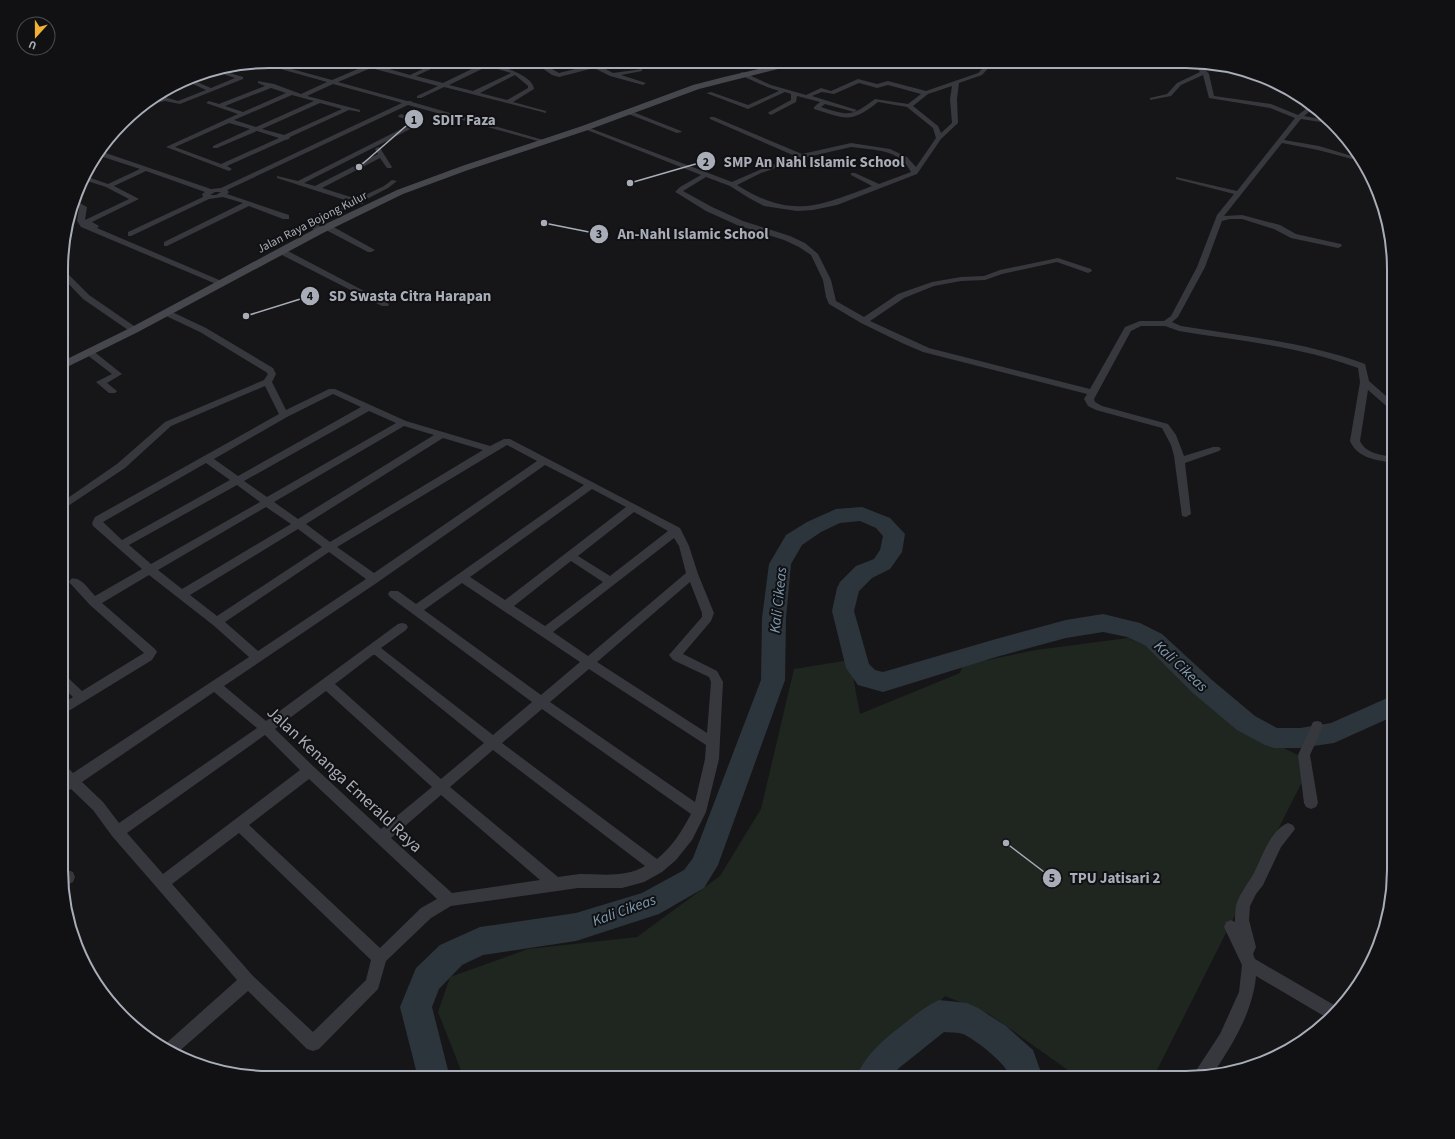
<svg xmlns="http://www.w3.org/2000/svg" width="1455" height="1139" font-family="'Source Sans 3',sans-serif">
  <rect width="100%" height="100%" fill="#161618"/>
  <path fill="#1e261f" d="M 1128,638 L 1162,653 L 1235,724 L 1312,762 L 1153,1078 L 1079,1078 L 989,1014 L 945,996 L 863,1078 L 464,1078 L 438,1012 L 450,977 L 528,949 L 637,937 L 720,876 L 761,809 L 794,669 L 850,660 L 860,714 L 960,673 L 963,665 L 1036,650 Z"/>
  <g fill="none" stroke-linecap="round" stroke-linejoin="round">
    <g fill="#2c353c" fill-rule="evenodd">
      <path d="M 862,507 L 890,518 L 905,534 L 902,552 L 890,569 L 872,578 L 859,591 L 854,611 L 869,664 L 875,670 L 883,672 L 996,639 L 1066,620 L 1103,614 L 1140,623 L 1162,634 L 1212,680 L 1255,716 L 1277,728 L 1300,728 L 1331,723 L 1394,695 L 1394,716 L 1334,743 L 1300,748 L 1274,748 L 1265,745 L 1237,730 L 1194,694 L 1146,646 L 1127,637 L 1103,632 L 1066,638 L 996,657 L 883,692 L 858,685 L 846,668 L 832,611 L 837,588 L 840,582 L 856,566 L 874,559 L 880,550 L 883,536 L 876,528 L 860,521 L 840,523 L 821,532 L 802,545 L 791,564 L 786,618 L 785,680 L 718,865 L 704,888 L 659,914 L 576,941 L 483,955 L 462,965 L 439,989 L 432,1007 L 450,1078 L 418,1078 L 400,1007 L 416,968 L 440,945 L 480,927 L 576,913 L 642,893 L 684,870 L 693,858 L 761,680 L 762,618 L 769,564 L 786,535 L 807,522 L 836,509 Z"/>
      <path d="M 939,1000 L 967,1003 L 978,1008 L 1006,1026 L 1033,1050 L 1043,1078 L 1011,1078 C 1007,1064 976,1040 963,1034 C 957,1032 950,1033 944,1032 L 899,1068 L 892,1078 L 856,1078 C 866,1053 885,1039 905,1023 C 916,1014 926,1006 939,1000 Z"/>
    </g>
    <g fill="#37383d" fill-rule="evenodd">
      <path d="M 349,61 L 359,61 L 383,67 L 397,61 L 405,61 L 389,69 L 410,75 L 440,61 L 448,61 L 416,76 L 443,83 L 482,64 L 474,61 C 487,61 533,73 534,89 L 513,102 L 546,111 L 546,113 L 444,87 L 421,98 L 417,98 L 417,96 L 438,86 L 371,68 L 338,82 L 407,101 L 411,101 L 412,102 L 550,142 L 545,143 L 408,105 L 227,190 L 229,192 L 227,194 L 289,215 L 289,219 L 283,219 L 249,206 L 167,246 L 164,246 L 164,242 L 243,203 L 223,197 L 209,199 L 131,236 L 128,236 L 128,232 L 203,197 L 202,194 L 205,192 L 146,171 L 114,186 L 139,199 L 92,222 L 99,226 L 97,228 L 224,282 L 225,284 L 221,286 L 81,227 L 77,221 L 79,208 L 75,205 L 76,201 L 87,207 L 85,220 L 129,199 L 106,187 L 84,180 L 85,176 L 108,184 L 140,169 L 97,155 L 100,151 L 211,189 L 221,188 L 402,103 L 333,84 L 307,96 L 360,110 L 360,112 L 349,110 L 290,137 L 289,139 L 285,140 L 227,166 L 232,169 L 229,171 L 166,147 L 238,114 L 206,103 L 209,101 L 219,104 L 265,86 L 258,83 L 258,81 L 274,84 L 301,94 L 327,82 L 259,63 L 266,62 L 332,80 L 365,66 ZM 488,66 L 511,73 L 473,91 L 449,85 ZM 515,75 L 528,86 L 528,88 L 507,100 L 480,93 ZM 271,88 L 286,93 L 243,112 L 225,106 ZM 292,95 L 314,101 L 256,127 L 234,120 ZM 320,103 L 342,109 L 284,135 L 262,129 ZM 229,123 L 250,129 L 213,146 L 213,148 L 217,148 L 257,131 L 279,138 L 221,164 L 175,147 ZM 215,192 L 221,192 L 216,195 L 210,195 Z"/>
      <path d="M 547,61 L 556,61 L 545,65 L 559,73 L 608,61 L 618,61 L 600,66 L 613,73 L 642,69 L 642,71 L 621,75 L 646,83 L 643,85 L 610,76 L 594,68 L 559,77 L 552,75 L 538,65 Z"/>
      <path d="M 693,61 L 707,63 L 725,61 L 707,67 Z"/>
      <path d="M 770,61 L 776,61 L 777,62 L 774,64 Z"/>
      <path d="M 962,61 L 973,61 L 985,65 L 989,61 L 995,61 L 982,75 L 959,83 L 957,99 L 958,123 L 941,139 L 917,174 L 837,205 L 813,210 L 797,211 L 764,206 L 749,198 L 730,186 L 706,177 L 683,191 L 712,207 L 743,221 L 790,236 L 805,243 L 818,254 L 831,280 L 836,301 L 864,317 L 898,294 L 932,282 L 961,277 L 984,276 L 1000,270 L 1058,258 L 1091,269 L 1092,271 L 1088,273 L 1057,262 L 1002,274 L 985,280 L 961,281 L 934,286 L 904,298 L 870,321 L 929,348 L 1090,389 L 1125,327 L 1140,321 L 1164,321 L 1171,316 L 1197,267 L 1217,215 L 1234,194 L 1176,179 L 1176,177 L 1237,191 L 1295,118 L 1270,108 L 1209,98 L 1203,75 L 1181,85 L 1171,96 L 1150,100 L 1150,98 L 1167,94 L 1177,83 L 1200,72 L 1191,61 L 1198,61 L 1209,74 L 1214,96 L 1271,104 L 1298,115 L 1311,105 L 1315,107 L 1304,116 L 1331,121 L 1334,124 L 1301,119 L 1284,140 L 1319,146 L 1355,157 L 1352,159 L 1318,150 L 1282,143 L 1224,216 L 1242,215 L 1280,225 L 1296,234 L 1341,244 L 1342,246 L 1338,248 L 1291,238 L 1274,229 L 1242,219 L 1230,219 L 1222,221 L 1205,267 L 1178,317 L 1172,322 L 1181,326 C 1243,336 1305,342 1365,364 L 1369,381 L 1394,403 L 1394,411 L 1391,410 L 1368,390 L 1360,441 C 1366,454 1382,455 1394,457 L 1394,463 C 1377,460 1358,459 1350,441 L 1360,382 L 1358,368 C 1300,346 1239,341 1179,331 L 1165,326 L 1141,326 L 1131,331 L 1094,399 L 1095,402 L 1102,406 L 1168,424 L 1176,435 L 1184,456 L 1213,447 L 1219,447 L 1221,449 L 1219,451 L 1185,463 L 1191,514 L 1186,517 L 1182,516 L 1174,456 L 1171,445 L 1162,428 L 1096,410 L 1088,406 L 1084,399 L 1087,394 L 923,352 L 902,343 L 861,323 L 829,304 L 826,297 L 823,280 L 811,255 L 799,247 L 784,240 L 737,225 L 706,211 L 677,193 L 675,192 L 680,187 L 701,175 L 582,128 L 587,127 L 732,182 L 757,171 L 795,156 L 710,119 L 710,117 L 714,117 L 802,154 L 851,143 L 890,149 L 907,157 L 916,167 L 936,138 L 933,128 L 907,107 L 878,102 C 850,124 846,119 814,109 L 814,107 L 820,102 L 797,96 L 796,102 L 771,115 L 768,113 L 769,112 L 791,100 L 791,94 L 785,92 L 748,109 L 706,93 L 711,92 L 748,105 L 779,91 L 767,87 L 740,75 L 739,74 L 742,72 L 771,85 L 806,95 L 821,88 L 831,91 L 858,79 L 877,84 L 888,81 L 926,91 L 978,73 L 983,68 ZM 859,83 L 877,88 L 888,85 L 921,94 L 908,104 L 875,99 C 851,117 849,116 821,107 L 825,104 L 854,112 L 857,110 L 812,96 L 822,92 L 834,94 ZM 952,86 L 950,99 L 952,123 L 941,133 L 938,126 L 913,106 L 928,94 ZM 851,147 C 874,150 900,149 911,172 L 879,184 L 855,173 L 851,173 L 851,175 L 872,186 C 817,207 791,219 737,185 L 761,173 L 803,158 Z"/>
      <path d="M 248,65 L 230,73 L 243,77 L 243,79 L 180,104 L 165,101 L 140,107 L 159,99 L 157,98 L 161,96 L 178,101 L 206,90 L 186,81 L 190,79 L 211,88 L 235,78 L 211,70 C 216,70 221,71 225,71 C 233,70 240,65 248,65 Z"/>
      <path d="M 628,110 L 681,131 L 682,132 L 677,133 L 626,113 L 625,112 Z"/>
      <path d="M 401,114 L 424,122 L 304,183 L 315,186 L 378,154 L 375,149 L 378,147 L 380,148 L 392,167 L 391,168 L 387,168 L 380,158 L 322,188 L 357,199 L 384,186 L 392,180 L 397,181 L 388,188 L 363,201 L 363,204 L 358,204 L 318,224 L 323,231 L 319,233 L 316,233 L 309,224 L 312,220 L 351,202 L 277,178 L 277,176 L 298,181 L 415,122 L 399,117 L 398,116 Z"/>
      <path d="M 324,225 L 330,225 L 375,250 L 371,252 L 368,252 L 324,229 Z"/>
      <path d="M 278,249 L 284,249 L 389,304 L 388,306 L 382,306 L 278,253 Z"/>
      <path d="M 63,272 L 66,272 L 89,295 L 137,328 L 138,330 L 137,332 L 131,332 L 83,299 L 63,278 Z"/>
      <path d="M 164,311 L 170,311 L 206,328 L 273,368 L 276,374 L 272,382 L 286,410 L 329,389 L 335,389 L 406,421 L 490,446 L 504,439 L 510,439 L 680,528 L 689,546 L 698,574 L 714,613 L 711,621 L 683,654 L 717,671 L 723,682 L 719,759 L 706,812 L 692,840 L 676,860 L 662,872 L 644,882 L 622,888 L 578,888 L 451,906 L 431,918 L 386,961 L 378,989 L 319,1049 L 313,1051 L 307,1049 L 248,991 L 176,1054 L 163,1046 L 237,980 L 112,836 L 93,810 L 71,789 L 62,794 L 62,766 L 67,767 L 73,773 L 249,657 L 213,625 L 149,575 L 102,603 L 155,649 L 157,652 L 152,660 L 62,715 L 62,704 L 73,697 L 62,687 L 62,674 L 66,676 L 82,691 L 144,653 L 90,605 L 69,582 L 71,579 C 81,576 89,590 95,596 L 142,569 L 93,526 L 92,523 L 95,517 L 279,414 L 265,386 L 171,426 L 125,468 L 62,510 L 62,502 L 117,464 L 165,422 L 264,380 L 268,374 L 266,372 L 200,332 L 164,315 L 163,313 ZM 333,394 L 361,407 L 238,476 L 214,459 L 287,417 ZM 369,411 L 396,423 L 267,497 L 244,481 ZM 404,426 L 434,435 L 298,519 L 274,502 ZM 443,438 L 483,450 L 330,542 L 306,524 ZM 507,445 L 537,461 L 374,573 L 337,547 ZM 206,463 L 230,480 L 122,540 L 103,522 ZM 545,465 L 584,485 L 416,604 L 398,591 L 390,591 L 388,594 L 390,597 L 532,702 L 493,735 L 381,648 L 406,630 L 408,627 L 406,624 L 402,623 L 398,624 L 266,721 L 224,686 L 378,582 ZM 237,485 L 260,502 L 151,564 L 129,545 ZM 592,489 L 626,507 L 505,600 L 470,577 ZM 266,507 L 291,524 L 182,589 L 158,570 ZM 634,512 L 668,531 L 610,576 L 578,556 ZM 298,529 L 322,547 L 217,616 L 190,595 ZM 674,538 L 679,546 L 686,573 L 588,656 L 553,632 ZM 329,552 L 366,579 L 258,651 L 225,622 ZM 571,561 L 603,582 L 545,626 L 514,606 ZM 690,582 L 702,613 L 702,617 L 669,655 L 673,660 L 709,677 L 711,682 L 707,733 L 597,662 ZM 462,583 L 580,662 L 541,695 L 424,610 ZM 373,655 L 375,655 L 484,743 L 441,779 L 335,684 ZM 589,669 L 706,745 L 705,759 L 695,802 L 550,702 ZM 326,691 L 432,787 L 381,829 L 314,767 L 275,729 ZM 214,692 L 257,728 L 119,823 L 103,802 L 82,782 ZM 542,709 L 691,814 C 682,831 672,847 657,859 L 502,743 ZM 265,735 L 300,770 L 163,874 L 127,833 ZM 493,750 L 645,866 C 624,878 602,874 580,874 C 572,875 565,876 558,877 L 450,787 ZM 309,779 L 437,899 L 421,908 L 380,948 L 249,825 ZM 441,795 L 540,880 L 452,893 L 391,838 ZM 239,833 L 371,960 L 366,980 L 313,1032 L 253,976 L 172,884 Z"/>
      <path d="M 89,349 L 92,350 L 122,374 L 107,383 L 117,391 L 115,393 L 109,393 L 96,382 L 112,374 L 86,354 L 85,352 Z"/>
      <path d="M 1317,721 L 1321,722 L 1323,726 L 1310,755 L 1318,803 L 1316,807 L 1311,809 L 1306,807 L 1304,803 L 1298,755 L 1313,722 Z"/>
      <path d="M 1288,823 L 1293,825 L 1295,829 L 1281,847 L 1263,885 L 1256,894 L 1250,906 L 1249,920 L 1256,947 L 1253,954 L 1255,959 L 1341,1009 L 1329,1019 L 1256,976 C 1253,1011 1233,1044 1214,1072 L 1195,1076 L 1197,1069 L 1220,1034 L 1239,992 L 1242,965 L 1224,927 L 1226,922 L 1231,920 L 1235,922 C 1235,917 1235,911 1236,906 C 1239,894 1248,884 1254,873 C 1262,858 1270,830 1288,823 Z"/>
      <path d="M 68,870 L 73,872 L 75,877 L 73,882 L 62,887 L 61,873 Z"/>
    </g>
    <path fill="#45474d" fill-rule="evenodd" d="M 794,61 L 810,61 L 699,89 L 588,130 L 468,170 L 403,194 L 323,233 L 138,332 L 63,369 L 63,361 L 130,328 L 315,229 L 397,190 L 462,166 L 582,126 L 693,85 L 724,77 Z"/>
  </g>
  <g text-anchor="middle" stroke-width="4" stroke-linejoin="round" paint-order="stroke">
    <g font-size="12" fill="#a8adb8" stroke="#111113">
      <text transform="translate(312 222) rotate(-27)" y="4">Jalan Raya Bojong Kulur</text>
    </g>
    <g font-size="15" font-style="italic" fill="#7f9bb3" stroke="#111113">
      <text transform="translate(778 600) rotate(-84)" y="5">Kali Cikeas</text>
      <text transform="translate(1181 666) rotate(43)" y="5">Kali Cikeas</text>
      <text transform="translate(624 910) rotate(-20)" y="5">Kali Cikeas</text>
    </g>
    <g font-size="17" fill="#a8adb8" stroke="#111113">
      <text transform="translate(345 779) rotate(43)" y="6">Jalan Kenanga Emerald Raya</text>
    </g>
  </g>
  <path d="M0 0H1455V1139H0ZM269 68H1186A201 201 0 0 1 1387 269V870A201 201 0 0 1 1186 1071H269A201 201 0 0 1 68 870V269A201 201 0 0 1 269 68Z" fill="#111113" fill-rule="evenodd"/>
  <path fill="none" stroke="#a8adb8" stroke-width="2" d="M269 68H1186A201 201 0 0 1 1387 269V870A201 201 0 0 1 1186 1071H269A201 201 0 0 1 68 870V269A201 201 0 0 1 269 68Z"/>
  <path fill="none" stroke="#a8adb8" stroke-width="1.5" d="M359 167L414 119M630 183L706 161M544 223L599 234M246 316L310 296M1006 843L1052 878"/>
  <g fill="#a8adb8" stroke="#111113" stroke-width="1.5">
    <circle cx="359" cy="167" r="4"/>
    <circle cx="630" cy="183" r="4"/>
    <circle cx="544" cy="223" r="4"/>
    <circle cx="246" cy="316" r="4"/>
    <circle cx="1006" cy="843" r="4"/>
    <circle cx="414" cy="119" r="10"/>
    <circle cx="706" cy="161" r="10"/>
    <circle cx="599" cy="234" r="10"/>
    <circle cx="310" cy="296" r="10"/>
    <circle cx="1052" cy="878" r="10"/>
  </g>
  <g font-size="12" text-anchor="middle" font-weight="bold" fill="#111">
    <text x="414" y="124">1</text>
    <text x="706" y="166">2</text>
    <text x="599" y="238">3</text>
    <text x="310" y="300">4</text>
    <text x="1052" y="882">5</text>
  </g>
  <g font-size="15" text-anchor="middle" font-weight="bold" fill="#a8adb8" stroke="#111113" stroke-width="4" stroke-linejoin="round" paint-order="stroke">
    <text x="464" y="125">SDIT Faza</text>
    <text x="814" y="167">SMP An Nahl Islamic School</text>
    <text x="693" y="239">An-Nahl Islamic School</text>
    <text x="410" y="301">SD Swasta Citra Harapan</text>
    <text x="1115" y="883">TPU Jatisari 2</text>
  </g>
  <g transform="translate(36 36) rotate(201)"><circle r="19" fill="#111113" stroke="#4d4f55"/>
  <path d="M0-3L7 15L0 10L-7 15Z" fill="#f2b134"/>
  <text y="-6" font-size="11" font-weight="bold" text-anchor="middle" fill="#a8adb8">U</text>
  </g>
</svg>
